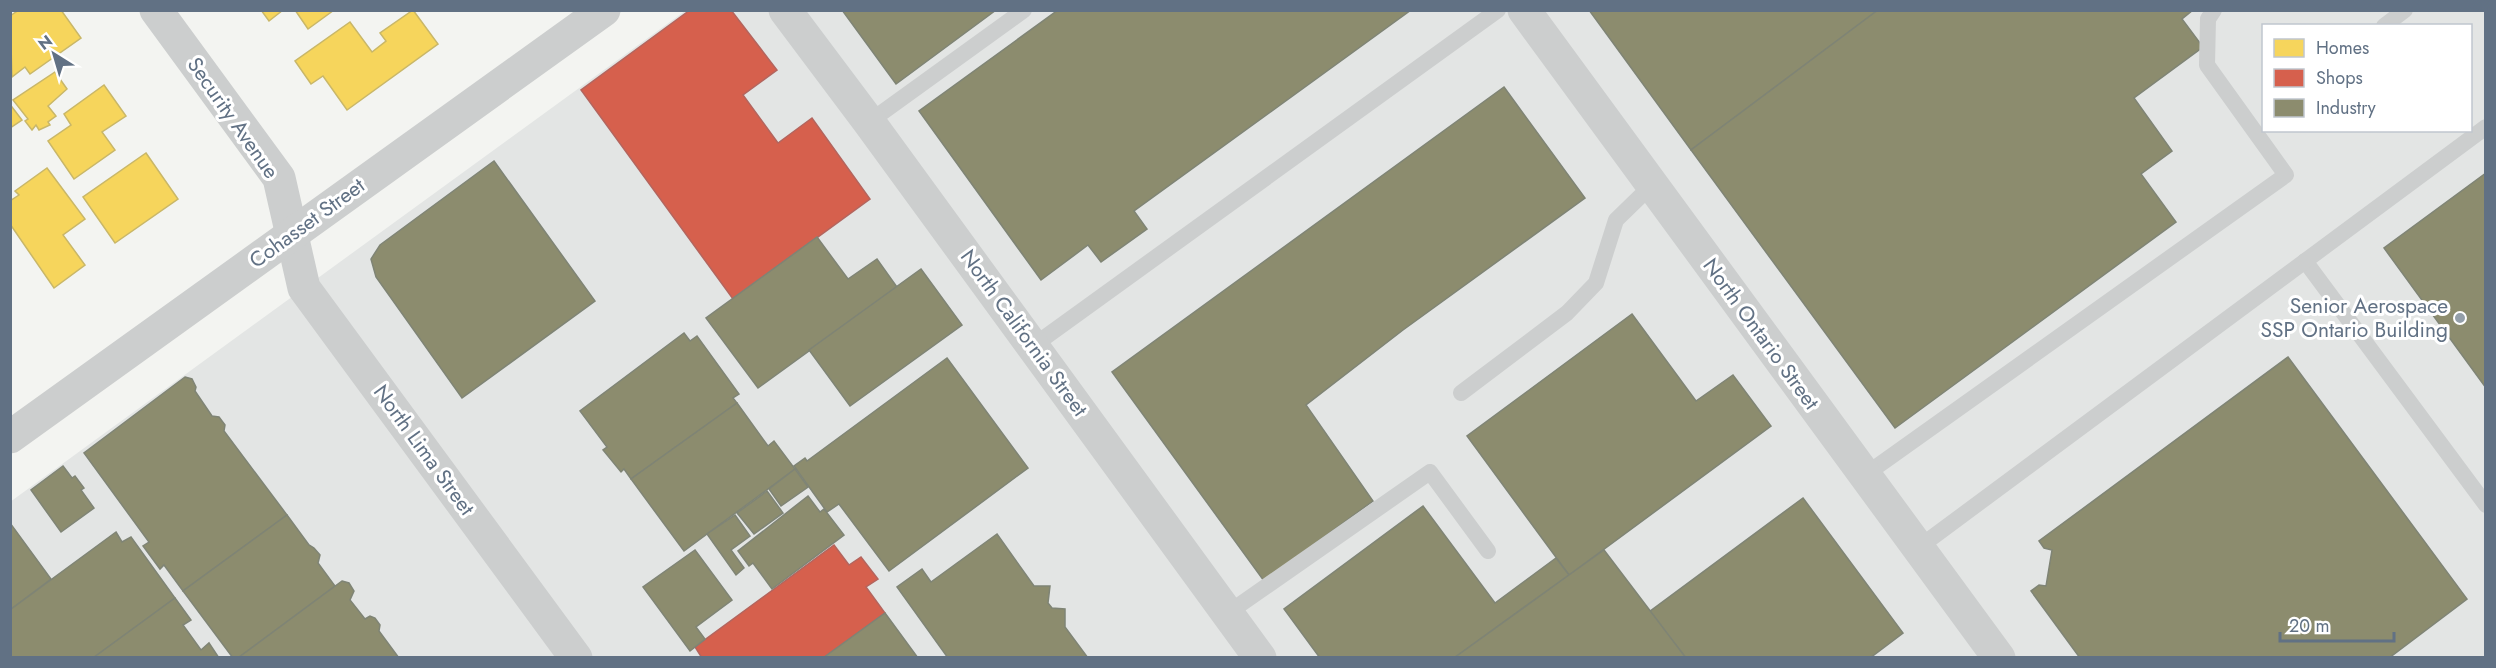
<svg xmlns="http://www.w3.org/2000/svg" width="2496" height="668" font-family="Jost,sans-serif">
  <rect width="100%" height="100%" fill="#f3f4f1"/>
  <path fill="#e3e5e4" fill-rule="evenodd" d="M 685,11 L 2485,11 L 2485,657 L 11,657 L 10,502 ZM 2264,26 L 2470,26 L 2470,130 L 2264,130 Z"/>
  <g fill="#f6d55c" stroke="#c9b768" stroke-width="1.5">
    <path d="M 19,10 L 61,10 L 81,38 L 30,74 L 25,67 L 12,77 L 10,16 Z"/>
    <path d="M 261,10 L 283,10 L 269,21 Z"/>
    <path d="M 295,10 L 334,10 L 308,29 Z"/>
    <path d="M 413,10 L 438,44 L 347,110 L 323,76 L 311,84 L 295,61 L 350,22 L 372,52 L 386,41 L 380,33 Z"/>
    <path d="M 55,72 L 67,89 L 48,106 L 56,116 L 48,122 L 50,125 L 39,130 L 36,125 L 32,130 L 25,121 L 28,119 L 13,100 Z"/>
    <path d="M 104,85 L 126,116 L 102,132 L 115,150 L 74,179 L 48,141 L 71,125 L 64,114 Z"/>
    <path d="M 12,107 L 22,120 L 10,128 L 10,109 Z"/>
    <path d="M 146,153 L 178,199 L 115,243 L 83,197 Z"/>
    <path d="M 47,168 L 85,219 L 63,235 L 85,265 L 54,288 L 10,224 L 10,201 L 19,195 L 15,191 Z"/>
  </g>
  <g fill="#d6604d" stroke="#b3655e" stroke-width="1.5">
    <path d="M 690,10 L 731,10 L 777,70 L 743,95 L 778,143 L 812,118 L 870,199 L 733,299 L 581,90 Z"/>
    <path d="M 834,545 L 849,565 L 861,557 L 878,579 L 866,587 L 885,613 L 823,658 L 702,658 L 695,647 Z"/>
  </g>
  <g fill="#8c8c6e" stroke="#7f8475" stroke-width="1.5">
    <path d="M 842,10 L 996,10 L 896,84 Z"/>
    <path d="M 1058,10 L 1411,10 L 1134,211 L 1147,229 L 1101,262 L 1088,245 L 1041,280 L 919,111 Z"/>
    <path d="M 1589,10 L 1878,10 L 1691,150 Z"/>
    <path d="M 1878,10 L 2193,10 L 2182,19 L 2203,47 L 2134,98 L 2172,151 L 2141,174 L 2176,222 L 1895,428 L 1691,150 Z"/>
    <path d="M 1504,87 L 1585,198 L 1403,330 L 1306,405 L 1373,501 L 1264,581 L 1112,372 Z"/>
    <path d="M 494,161 L 595,301 L 462,398 L 376,277 L 371,259 L 380,245 Z"/>
    <path d="M 2486,173 L 2486,388 L 2384,248 Z"/>
    <path d="M 817,237 L 848,279 L 877,259 L 897,287 L 758,388 L 706,318 Z"/>
    <path d="M 921,269 L 962,325 L 850,406 L 809,350 Z"/>
    <path d="M 1632,314 L 1696,401 L 1733,375 L 1771,426 L 1569,575 L 1467,436 Z"/>
    <path d="M 684,333 L 690,341 L 697,336 L 739,394 L 733,398 L 737,403 L 631,479 L 624,469 L 621,472 L 603,450 L 607,447 L 580,411 Z"/>
    <path d="M 2288,357 L 2467,599 L 2389,658 L 2080,658 L 2031,591 L 2039,585 L 2046,586 L 2052,550 L 2044,548 L 2039,541 Z"/>
    <path d="M 947,358 L 1028,468 L 889,571 L 839,504 L 827,512 L 794,466 L 805,458 L 807,461 Z"/>
    <path d="M 185,377 L 192,379 L 196,387 L 195,391 L 212,416 L 219,417 L 225,425 L 224,431 L 287,515 L 183,591 L 164,565 L 160,569 L 143,546 L 149,542 L 84,453 Z"/>
    <path d="M 737,403 L 768,446 L 774,441 L 795,469 L 684,551 L 631,479 Z"/>
    <path d="M 63,466 L 72,478 L 75,476 L 84,488 L 81,490 L 94,508 L 61,532 L 31,490 Z"/>
    <path d="M 795,469 L 808,487 L 781,506 L 769,489 Z"/>
    <path d="M 767,491 L 783,513 L 754,534 L 737,513 Z"/>
    <path d="M 808,496 L 820,512 L 824,509 L 844,535 L 772,589 L 753,563 L 749,566 L 738,551 Z"/>
    <path d="M 1803,498 L 1903,633 L 1870,658 L 1686,658 L 1649,612 Z"/>
    <path d="M 1423,506 L 1495,603 L 1556,558 L 1569,575 L 1454,658 L 1320,658 L 1284,609 Z"/>
    <path d="M 287,515 L 309,545 L 314,548 L 320,555 L 318,563 L 335,586 L 238,658 L 233,658 L 183,591 Z"/>
    <path d="M 735,515 L 750,536 L 731,550 L 744,568 L 736,575 L 707,534 Z"/>
    <path d="M 10,523 L 51,579 L 10,610 Z"/>
    <path d="M 116,532 L 122,542 L 131,537 L 175,598 L 93,658 L 10,658 L 10,610 Z"/>
    <path d="M 997,534 L 1034,586 L 1050,586 L 1048,603 L 1052,608 L 1065,609 L 1065,627 L 1088,658 L 948,658 L 897,587 L 922,569 L 931,582 Z"/>
    <path d="M 695,550 L 732,600 L 696,627 L 705,639 L 690,651 L 643,587 Z"/>
    <path d="M 1604,550 L 1686,658 L 1454,658 L 1569,575 Z"/>
    <path d="M 342,581 L 349,583 L 354,591 L 350,600 L 365,619 L 370,616 L 375,618 L 380,625 L 379,631 L 399,658 L 238,658 Z"/>
    <path d="M 175,598 L 191,620 L 183,625 L 201,650 L 209,643 L 219,658 L 93,658 Z"/>
    <path d="M 885,613 L 918,658 L 823,658 Z"/>
  </g>
  <g fill="none" stroke-linecap="round" stroke-linejoin="round">
    <g stroke="#cccece" stroke-width="16">
      <path d="M 2384,26 L 2405,10"/>
      <path d="M 869,122 L 1024,10"/>
      <path d="M 2305,261 L 2486,505"/>
      <path d="M 1033,346 L 1498,10"/>
      <path d="M 1461,393 L 1567,313 L 1596,283 L 1616,220 L 1652,185"/>
      <path d="M 1865,475 L 2286,175 L 2207,65 L 2208,19 L 2214,10"/>
      <path d="M 1918,548 L 2486,127"/>
      <path d="M 1228,613 L 1430,472 L 1488,551"/>
    </g>
    <g stroke="#cccece" stroke-width="33">
      <path d="M 156,10 L 279,178 L 304,288 L 576,658"/>
      <path d="M 785,10 L 869,122 L 1260,658"/>
      <path d="M 1524,10 L 1999,658"/>
    </g>
    <path stroke="#cccece" stroke-width="33" d="M 10,437 L 604,10"/>
  </g>
  <circle fill="#949faa" stroke="#fff" stroke-width="2" cx="2460" cy="318" r="6"/>
  <g text-anchor="middle" stroke-width="6" stroke-linejoin="round" paint-order="stroke">
    <g font-size="21" fill="#617184" stroke="#fff">
      <text transform="translate(233 118) rotate(55)" y="7">Security Avenue</text>
      <text transform="translate(307 223) rotate(-36)" y="7">Cohasset Street</text>
      <text transform="translate(1024 333) rotate(54)" y="7">North California Street</text>
      <text transform="translate(1761 334) rotate(54)" y="7">North Ontario Street</text>
      <text transform="translate(424 450) rotate(54)" y="7">North Lima Street</text>
    </g>
    <g font-size="21" fill="#617184" stroke="#fff" text-anchor="end">
      <text x="2448" y="313">Senior Aerospace<tspan x="2448" dy="24">SSP Ontario Building</tspan></text>
    </g>
  </g>
  <rect width="2496" height="668" fill="none" stroke="#617184" stroke-width="24"/>
  <rect x="2262" y="24" width="210" height="108" fill="#ffffff" stroke="#c0c6ce" stroke-width="1.5"/>
  <rect x="2274" y="39" width="30" height="18" fill="#f6d55c" stroke="#c0c6ce" stroke-width="1.5"/>
  <text x="2316" y="54" font-size="18" fill="#617184">Homes</text>
  <rect x="2274" y="69" width="30" height="18" fill="#d6604d" stroke="#c0c6ce" stroke-width="1.5"/>
  <text x="2316" y="84" font-size="18" fill="#617184">Shops</text>
  <rect x="2274" y="99" width="30" height="18" fill="#8c8c6e" stroke="#c0c6ce" stroke-width="1.5"/>
  <text x="2316" y="114" font-size="18" fill="#617184">Industry</text>
  <g transform="translate(54 54) rotate(323)" stroke="#ffffff" stroke-width="4.5" paint-order="stroke">
  <path d="M0-4.5L10 22L0 15L-10 22Z" fill="#617184"/>
  <text y="-9" font-size="16" font-weight="bold" text-anchor="middle" fill="#617184">N</text>
  </g>
  <path d="M2280 632v9h114v-9" fill="none" stroke="#617184" stroke-width="3"/>
  <text x="2289" y="632" font-size="18" fill="#617184" stroke="#ffffff" stroke-width="4.5" paint-order="stroke">20 m</text>
</svg>
